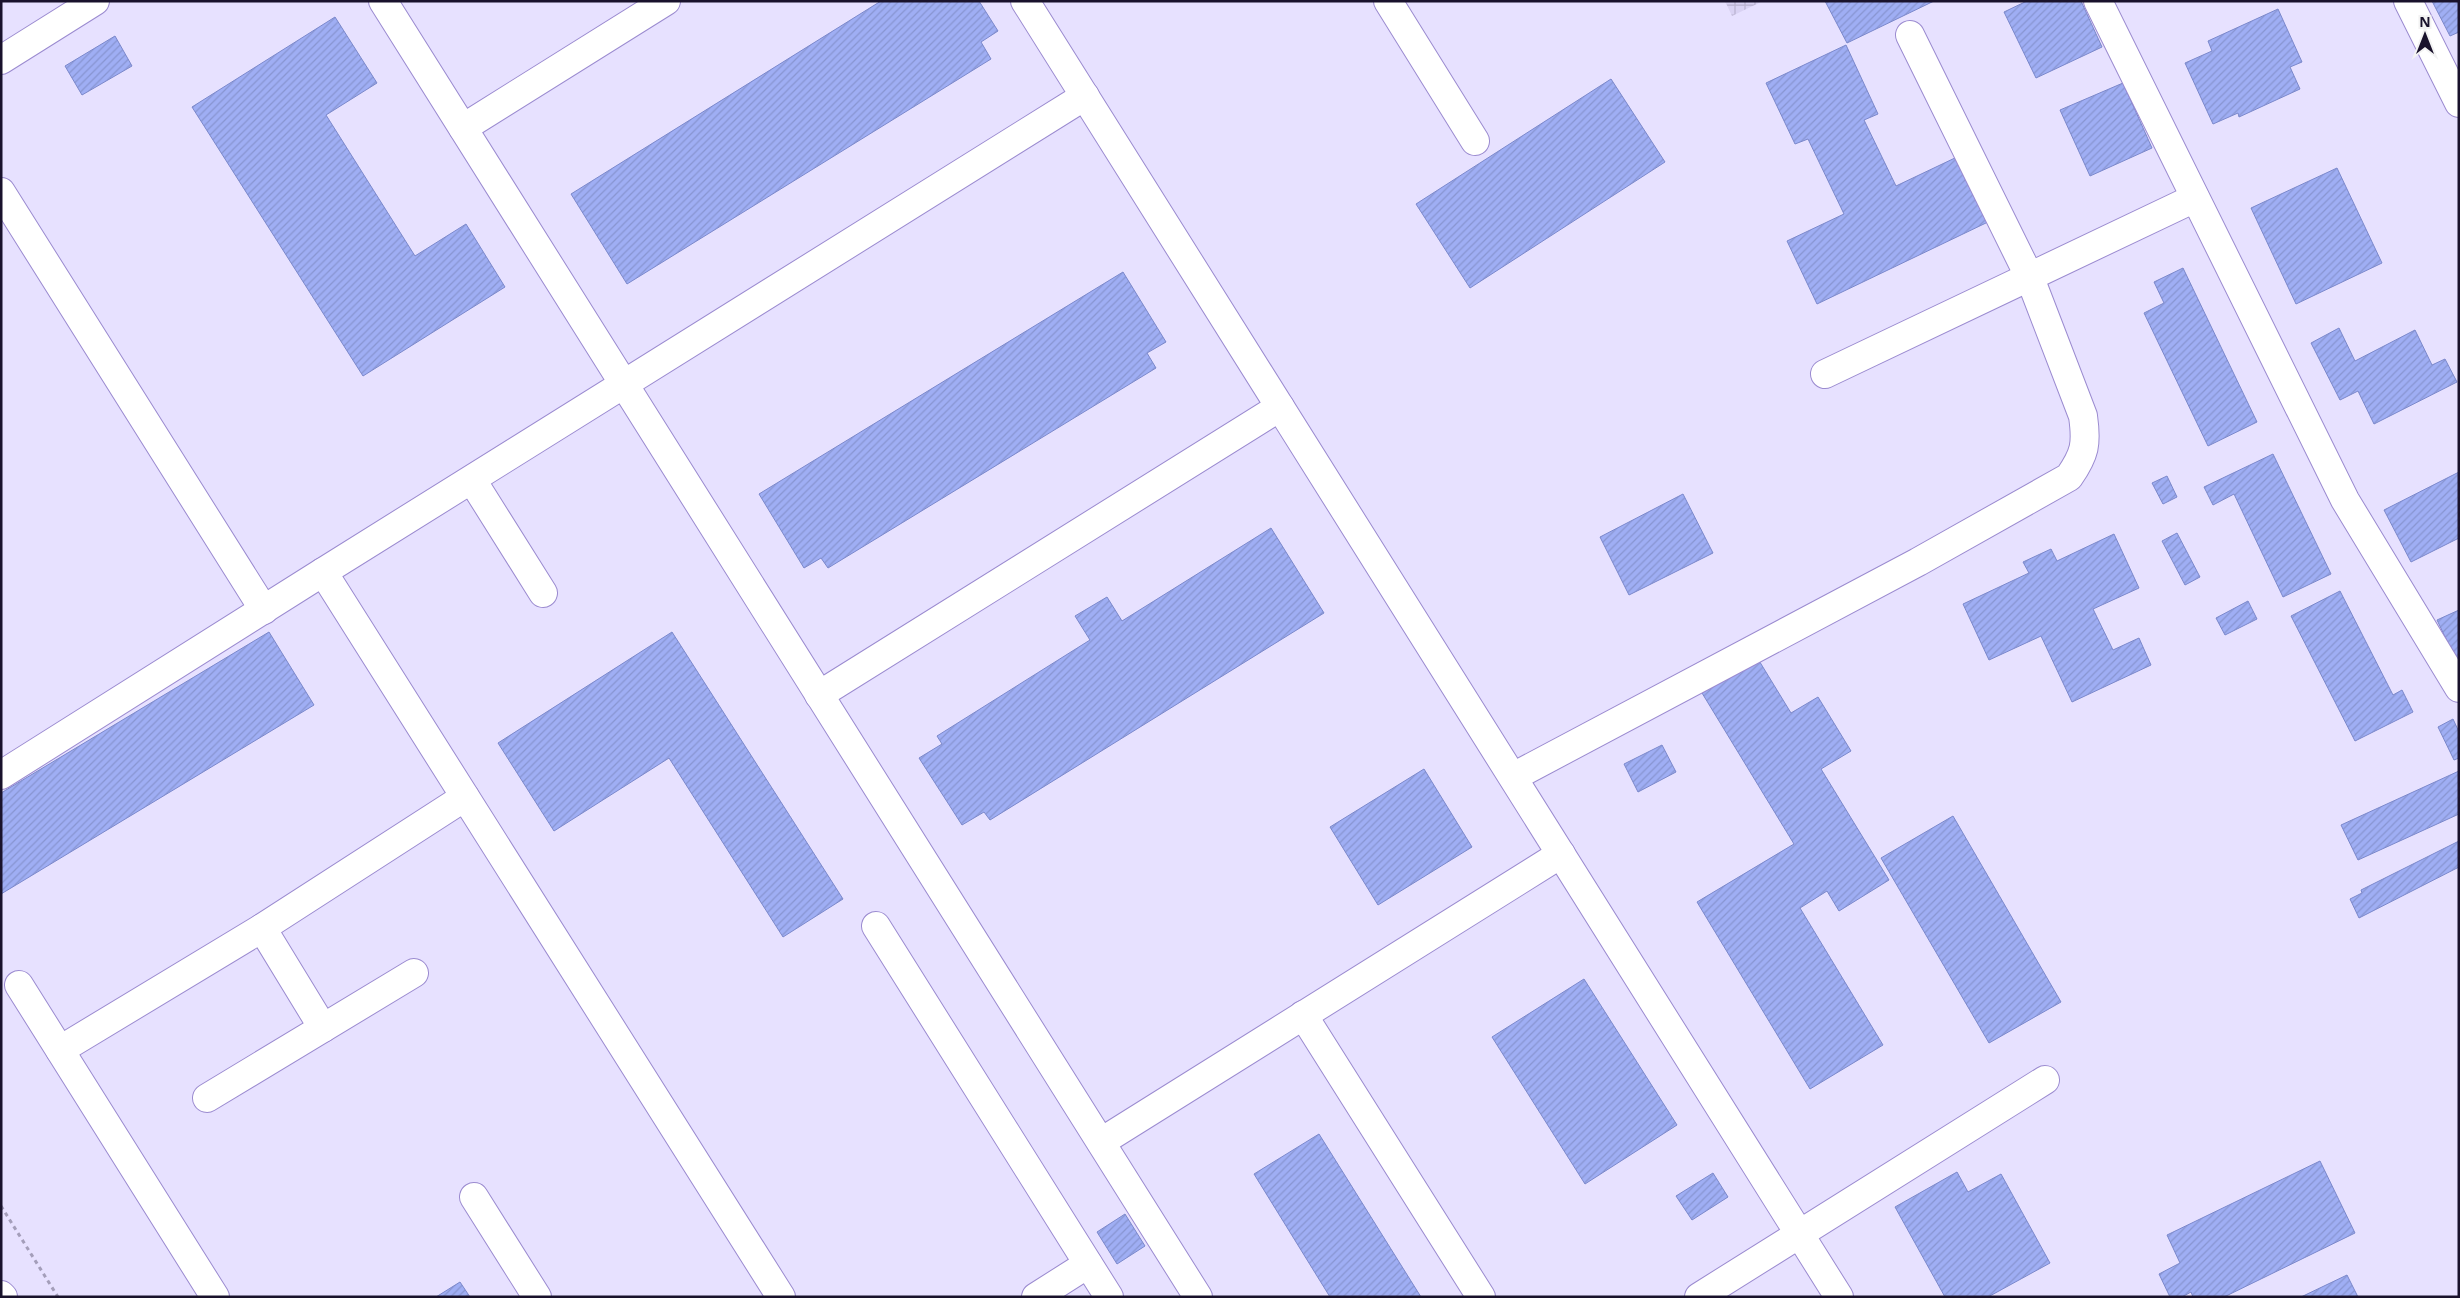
<svg xmlns="http://www.w3.org/2000/svg" width="2460" height="1298" font-family="'Noto Sans',sans-serif">
  <defs>
    <pattern id="industrial-grid" width="8" height="8" patternUnits="userSpaceOnUse" patternTransform="scale(1.25)"><rect width="8" height="8" fill="#d9d2f3"/><path d="M0 4h8M4 0v8" fill="none" stroke="#bab3d0"/></pattern>
    <pattern id="building-hatch" width="6" height="6" patternUnits="userSpaceOnUse" patternTransform="scale(1.25)"><rect width="6" height="6" fill="#9faef4"/><path d="M-1 1l2-2M0 6l6-6M5 7l2-2" fill="none" stroke="#8895d1"/></pattern>
  </defs>
  <rect width="100%" height="100%" fill="#e7e1ff"/>
  <path fill="url(#industrial-grid)" d="M 1725,1 L 1763,1 L 1732,16 Z"/>
  <g fill="url(#building-hatch)" stroke="#7b88cb">
    <path d="M 881,1 L 979,1 L 998,31 L 981,42 L 991,59 L 627,284 L 571,194 Z"/>
    <path d="M 1825,1 L 1934,1 L 1847,43 Z"/>
    <path d="M 2027,1 L 2081,1 L 2102,47 L 2036,78 L 2004,12 Z"/>
    <path d="M 2432,1 L 2459,1 L 2459,32 L 2450,36 Z"/>
    <path d="M 2278,9 L 2302,62 L 2290,67 L 2300,89 L 2239,117 L 2238,113 L 2213,124 L 2185,63 L 2212,51 L 2208,41 Z"/>
    <path d="M 335,17 L 377,83 L 326,115 L 415,256 L 466,224 L 505,287 L 363,376 L 192,107 Z"/>
    <path d="M 115,36 L 132,66 L 82,95 L 65,66 Z"/>
    <path d="M 1846,45 L 1878,114 L 1864,120 L 1896,186 L 1957,157 L 1988,222 L 1817,304 L 1787,241 L 1844,214 L 1808,139 L 1795,144 L 1766,83 Z"/>
    <path d="M 1611,79 L 1665,162 L 1470,288 L 1416,204 Z"/>
    <path d="M 2123,83 L 2152,148 L 2090,176 L 2060,110 Z"/>
    <path d="M 2337,168 L 2382,263 L 2296,304 L 2251,208 Z"/>
    <path d="M 2183,268 L 2257,422 L 2208,446 L 2144,313 L 2164,303 L 2154,282 Z"/>
    <path d="M 1123,272 L 1166,342 L 1147,353 L 1156,368 L 828,568 L 821,558 L 804,568 L 759,494 Z"/>
    <path d="M 2339,328 L 2355,361 L 2415,330 L 2432,365 L 2445,359 L 2457,382 L 2374,424 L 2358,391 L 2340,400 L 2311,343 Z"/>
    <path d="M 2273,454 L 2331,574 L 2283,597 L 2234,494 L 2213,505 L 2204,487 Z"/>
    <path d="M 2459,472 L 2459,538 L 2411,562 L 2384,510 Z"/>
    <path d="M 2167,476 L 2177,497 L 2163,504 L 2152,483 Z"/>
    <path d="M 1683,494 L 1713,553 L 1629,595 L 1600,537 Z"/>
    <path d="M 1271,528 L 1324,613 L 990,820 L 984,812 L 962,825 L 919,758 L 942,744 L 937,736 L 1090,640 L 1075,616 L 1107,597 L 1122,621 Z"/>
    <path d="M 2177,533 L 2200,577 L 2185,585 L 2162,541 Z"/>
    <path d="M 2114,534 L 2139,588 L 2093,609 L 2113,650 L 2139,638 L 2151,665 L 2072,702 L 2041,636 L 1989,660 L 1963,604 L 2029,573 L 2023,562 L 2051,549 L 2057,561 Z"/>
    <path d="M 2340,591 L 2393,695 L 2402,690 L 2413,712 L 2355,741 L 2291,616 Z"/>
    <path d="M 2248,601 L 2257,619 L 2225,635 L 2216,618 Z"/>
    <path d="M 2459,610 L 2459,666 L 2437,620 Z"/>
    <path d="M 269,632 L 314,705 L 1,894 L 1,793 Z"/>
    <path d="M 672,632 L 843,899 L 783,937 L 669,758 L 554,831 L 498,743 Z"/>
    <path d="M 1758,659 L 1791,713 L 1818,697 L 1851,751 L 1821,769 L 1889,880 L 1839,911 L 1827,891 L 1800,908 L 1883,1045 L 1810,1089 L 1697,902 L 1794,844 L 1702,693 Z"/>
    <path d="M 2453,719 L 2459,732 L 2459,758 L 2454,760 L 2438,727 Z"/>
    <path d="M 1662,745 L 1676,772 L 1638,792 L 1624,764 Z"/>
    <path d="M 1424,769 L 1472,847 L 1378,905 L 1330,827 Z"/>
    <path d="M 2459,771 L 2459,814 L 2358,860 L 2341,825 Z"/>
    <path d="M 1953,816 L 2061,1002 L 1989,1043 L 1881,858 Z"/>
    <path d="M 2459,841 L 2459,867 L 2359,918 L 2350,899 L 2362,893 L 2361,890 Z"/>
    <path d="M 1584,979 L 1677,1125 L 1585,1184 L 1492,1037 Z"/>
    <path d="M 1319,1134 L 1421,1297 L 1330,1297 L 1254,1174 Z"/>
    <path d="M 2320,1161 L 2355,1233 L 2224,1297 L 2193,1297 L 2191,1292 L 2182,1297 L 2170,1297 L 2159,1274 L 2180,1263 L 2167,1235 Z"/>
    <path d="M 1957,1172 L 1968,1192 L 2001,1174 L 2050,1263 L 1988,1297 L 1945,1297 L 1895,1207 Z"/>
    <path d="M 1713,1173 L 1728,1197 L 1692,1220 L 1676,1196 Z"/>
    <path d="M 1125,1214 L 1145,1246 L 1117,1264 L 1097,1232 Z"/>
    <path d="M 2347,1275 L 2358,1297 L 2301,1297 Z"/>
    <path d="M 460,1282 L 470,1297 L 436,1297 Z"/>
  </g>
  <g fill="none" stroke-linecap="round" stroke-linejoin="round">
    <defs>
      <g id="minor">
        <path d="M 383,1 L 1198,1297"/>
        <path d="M 1025,1 L 1839,1297"/>
        <path d="M 1388,1 L 1475,141"/>
        <path d="M 2098,1 L 2345,500 L 2459,688"/>
        <path d="M 2408,1 L 2459,103"/>
        <path d="M 1,60 L 95,1"/>
        <path d="M 463,128 L 666,1"/>
        <path d="M 1,192 L 264,610"/>
        <path d="M 1825,374 L 2195,198"/>
        <path d="M 472,480 L 543,593"/>
        <path d="M 323,572 L 1085,96"/>
        <path d="M 819,695 L 1280,407"/>
        <path d="M 1,775 L 323,572 L 781,1297"/>
        <path d="M 1513,777 L 1918,562 L 2069,477 C 2085,454 2087,444 2083,416 L 2030,278 L 1910,35"/>
        <path d="M 876,926 L 1109,1297"/>
        <path d="M 262,928 L 465,797"/>
        <path d="M 19,985 L 215,1297"/>
        <path d="M 1303,1015 L 1481,1297"/>
        <path d="M 60,1050 L 262,928 L 323,1028"/>
        <path d="M 207,1098 L 414,973"/>
        <path d="M 1101,1142 L 1561,854"/>
        <path d="M 474,1197 L 537,1297"/>
        <path d="M 1,1295 L 3,1297"/>
        <path d="M 1036,1297 L 1088,1264"/>
        <path d="M 1699,1297 L 2045,1080"/>
      </g>
    </defs>
    <use href="#minor" stroke="#9b8bd0" stroke-width="30"/>
    <path stroke="#a49eba" stroke-width="3" stroke-dasharray="4 4" stroke-linecap="butt" d="M 1,1206 L 58,1297"/>
    <use href="#minor" stroke="#fff" stroke-width="28"/>
  </g>
  <rect width="2460" height="1298" fill="none" stroke="#19122c" stroke-width="5"/>
  <g transform="translate(2425 35)" stroke="#f3f3f3" stroke-width="4" paint-order="stroke">
  <path d="M0-4L9 19L0 12L-9 19Z" fill="#19122c"/>
  <text y="-8" font-size="14" font-weight="bold" text-anchor="middle" fill="#19122c">N</text>
  </g>
</svg>
